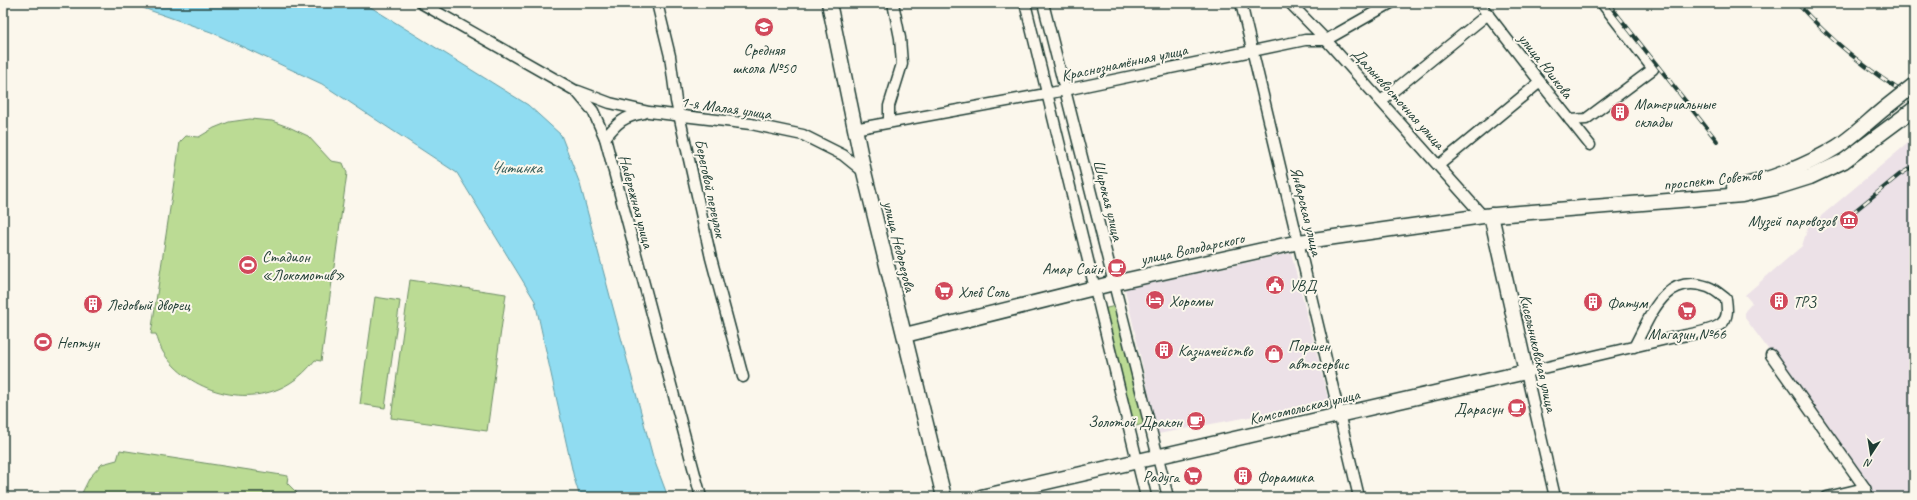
<svg xmlns="http://www.w3.org/2000/svg" width="1917" height="500" font-family="Caveat,sans-serif">
  <rect width="100%" height="100%" fill="#fbf7ec"/>
  <filter id="ink" filterUnits="userSpaceOnUse"><feTurbulence type="fractalNoise" baseFrequency=".025" numOctaves="2"/><feDisplacementMap in="SourceGraphic" scale="8" xChannelSelector="R" yChannelSelector="G"/><feConvolveMatrix kernelMatrix="1 2 1 2 8 2 1 2 1" color-interpolation-filters="sRGB"/></filter>
  <g filter="url(#ink)">
    <g fill="#ece1e7">
      <path d="M 1914,138 L 1914,497 L 1875,497 L 1870,486 L 1745,318 L 1745,311 L 1752,303 L 1745,295 L 1802,246 L 1808,227 Z"/>
      <path d="M 1291,253 L 1329,402 L 1158,434 L 1125,289 Z"/>
    </g>
    <g fill="#bbdb94" stroke="#6d8c64">
      <path d="M 250,119 L 272,121 L 291,128 L 308,136 L 331,161 L 343,163 L 347,173 L 321,361 L 315,360 C 308,369 300,377 290,383 C 249,409 188,392 163,352 C 160,347 158,340 156,334 L 151,334 L 180,142 L 186,136 L 199,137 L 214,128 L 229,122 Z"/>
      <path d="M 410,280 L 506,294 L 487,431 L 391,418 Z"/>
      <path d="M 375,297 L 400,301 L 385,408 L 360,404 Z"/>
      <path d="M 1119,305 L 1148,423 L 1132,427 L 1103,309 Z"/>
      <path d="M 120,450 L 288,476 L 287,483 L 301,497 L 80,497 L 90,477 L 102,464 L 117,460 Z"/>
    </g>
    <path fill="#90dcf1" stroke="#639ca5" d="M 132,3 L 364,3 L 528,105 L 561,135 L 580,184 L 653,457 L 668,497 L 580,497 L 574,478 L 535,301 L 457,173 L 322,84 L 211,32 L 146,9 Z"/>
    <g fill="none" stroke-linecap="round" stroke-linejoin="round">
      <defs>
        <g id="street">
          <path d="M 421,3 L 576,91 L 593,111 L 605,138 L 701,497"/>
          <path d="M 657,3 L 670,56 L 676,101 L 711,258 L 743,377"/>
          <path d="M 1025,3 L 1146,497"/>
          <path d="M 1043,3 L 1168,497"/>
          <path d="M 1241,3 L 1359,497"/>
          <path d="M 1290,3 L 1326,40 L 1483,216"/>
          <path d="M 1479,3 L 1540,82 L 1590,145"/>
          <path d="M 578,91 L 610,103 L 649,112 L 751,124 L 803,135 L 843,155 L 864,172"/>
          <path d="M 1381,101 L 1488,14"/>
          <path d="M 1570,120 L 1586,119 L 1653,69 L 1602,3"/>
          <path d="M 889,121 L 889,106 L 902,64 L 900,38 L 893,3"/>
          <path d="M 854,129 L 1046,94 L 1305,40 L 1326,40 L 1391,3"/>
          <path d="M 605,138 C 617,123 624,116 644,113"/>
          <path d="M 1439,165 L 1540,82"/>
          <path d="M 1771,355 L 1865,488 L 1868,497"/>
          <path d="M 1555,497 L 1526,372 C 1574,361 1623,349 1671,338 C 1685,335 1711,332 1721,324 C 1729,318 1727,307 1726,299 C 1721,295 1714,289 1708,287 C 1664,272 1651,316 1634,347"/>
          <path d="M 1827,497 L 1865,488"/>
        </g>
        <g id="secondary">
          <path d="M 829,3 L 864,172 L 944,497"/>
          <path d="M 1734,187 C 1767,182 1808,165 1837,147 C 1854,136 1870,120 1885,108"/>
          <path d="M 905,335 L 1114,283 L 1299,242 L 1483,216 L 1742,195 L 1775,188 L 1810,177 L 1844,161 L 1914,109"/>
          <path d="M 981,497 L 1526,372 L 1491,215"/>
        </g>
      </defs>
      <use href="#street" stroke="#1f3d34" stroke-width="13"/>
      <use href="#secondary" stroke="#1f3d34" stroke-width="17"/>
      <use href="#street" stroke="#fbf7ec" stroke-width="10"/>
      <use href="#secondary" stroke="#fbf7ec" stroke-width="14"/>
      <defs>
        <g id="rail">
          <path d="M 1608,3 L 1717,141"/>
          <path d="M 1797,3 C 1830,40 1871,73 1914,99"/>
          <path d="M 1851,214 L 1899,175 L 1914,166"/>
        </g>
      </defs>
      <use href="#rail" stroke="#1f3d34" stroke-width="4"/>
      <use href="#rail" stroke="#fbf7ec" stroke-width="2.5" stroke-dasharray="8" stroke-linecap="butt"/>
      <defs>
        <path id="secondary-bridge" d="M 1885,108 L 1914,85"/>
      </defs>
      <use href="#secondary-bridge" stroke="#1f3d34" stroke-width="17" stroke-linecap="butt"/>
      <use href="#secondary-bridge" stroke="#fbf7ec" stroke-width="14"/>
    </g>
  </g>
  <defs>
    <symbol id="school-disc" viewBox="-11 -11 22 22"><circle r="9.5" fill="#d1495b" stroke="#fbf7ec"/><path d="M0-5L7-2L0 1L-7-2ZM-4 1L0 2.5L4 1V4Q0 6-4 4Z" fill="#fff"/></symbol>
    <symbol id="building-disc" viewBox="-11 -11 22 22"><circle r="9.5" fill="#d1495b" stroke="#fbf7ec"/><path d="M-4-6H4V6H1V3H-1V6H-4ZM-2.5-4.3h1.7v1.8h-1.7ZM.8-4.3h1.7v1.8H.8ZM-2.5-1h1.7V.8h-1.7ZM.8-1h1.7V.8H.8Z" fill="#fff"/></symbol>
    <symbol id="museum-disc" viewBox="-11 -11 22 22"><circle r="9.5" fill="#d1495b" stroke="#fbf7ec"/><path d="M0-6L6-3V-2H-6V-3ZM-5-1h2V3h-2ZM-1-1h2V3h-2ZM3-1h2V3H3ZM-6 4H6V6H-6Z" fill="#fff"/></symbol>
    <symbol id="stadium-disc" viewBox="-11 -11 22 22"><circle r="9.5" fill="#d1495b" stroke="#fbf7ec"/><path d="M0-5a6.5 5 0 1 0 0 10a6.5 5 0 1 0 0-10ZM-3.5-1.8h7v3.6h-7Z" fill="#fff"/></symbol>
    <symbol id="cafe-disc" viewBox="-11 -11 22 22"><circle r="9.5" fill="#d1495b" stroke="#fbf7ec"/><path d="M-5.5-4.5H6V0H3Q3 3.5 0 3.5H-2.5Q-5.5 3.5-5.5 0ZM3-3.2v2h1.7v-2ZM-6 4.5H4V6H-6Z" fill="#fff"/></symbol>
    <symbol id="civic-disc" viewBox="-11 -11 22 22"><circle r="9.5" fill="#d1495b" stroke="#fbf7ec"/><path d="M-.6-6.5H3V-4.5H.6V-3L4-1V1h2V6H-6V1h2V-1L-.6-3ZM-1.2 2.5V6h2.4V2.5Z" fill="#fff"/></symbol>
    <symbol id="supermarket-disc" viewBox="-11 -11 22 22"><circle r="9.5" fill="#d1495b" stroke="#fbf7ec"/><path d="M-6-5.5h2.5l.6 2H6L4.5 2H-2.5L-4.4-4H-6ZM-1.5 3.2a1.3 1.3 0 1 0 .1 0ZM3 3.2a1.3 1.3 0 1 0 .1 0Z" fill="#fff"/></symbol>
    <symbol id="hotel-disc" viewBox="-11 -11 22 22"><circle r="9.5" fill="#d1495b" stroke="#fbf7ec"/><path d="M-6-4.5h1.5V1H6V5H4.5V3h-9V5H-6ZM-4 0a1.8 1.8 0 1 1 3.6 0ZM.5 0V-2.5h3Q6-2.5 6 0Z" fill="#fff"/></symbol>
    <symbol id="shop-disc" viewBox="-11 -11 22 22"><circle r="9.5" fill="#d1495b" stroke="#fbf7ec"/><path d="M-5-2.5h2.3a2.7 3.5 0 0 1 5.4 0H5L5.5 6h-11ZM-1.5-2.5h3a1.5 2.3 0 0 0-3 0Z" fill="#fff"/></symbol>
  </defs>
  <g fill-rule="evenodd">
    <use href="#school-disc" x="753" y="16" width="22" height="22"/>
    <use href="#building-disc" x="1609" y="101" width="22" height="22"/>
    <use href="#museum-disc" x="1838" y="209" width="22" height="22"/>
    <use href="#stadium-disc" x="237" y="254" width="22" height="22"/>
    <use href="#cafe-disc" x="1106" y="257" width="22" height="22"/>
    <use href="#civic-disc" x="1264" y="274" width="22" height="22"/>
    <use href="#supermarket-disc" x="933" y="280" width="22" height="22"/>
    <use href="#hotel-disc" x="1144" y="289" width="22" height="22"/>
    <use href="#building-disc" x="1768" y="290" width="22" height="22"/>
    <use href="#building-disc" x="1582" y="291" width="22" height="22"/>
    <use href="#building-disc" x="82" y="293" width="22" height="22"/>
    <use href="#supermarket-disc" x="1676" y="300" width="22" height="22"/>
    <use href="#stadium-disc" x="32" y="331" width="22" height="22"/>
    <use href="#building-disc" x="1153" y="339" width="22" height="22"/>
    <use href="#shop-disc" x="1263" y="343" width="22" height="22"/>
    <use href="#cafe-disc" x="1506" y="397" width="22" height="22"/>
    <use href="#cafe-disc" x="1185" y="410" width="22" height="22"/>
    <use href="#supermarket-disc" x="1182" y="465" width="22" height="22"/>
    <use href="#building-disc" x="1232" y="465" width="22" height="22"/>
  </g>
  <g text-anchor="middle" stroke-width="4" stroke-linejoin="round" paint-order="stroke">
    <g font-size="16" fill="#1f3d34" stroke="#fbf7ec" text-anchor="start">
      <text x="764" y="55" text-anchor="middle">Средняя<tspan x="764" dy="18">школа №50</tspan></text>
      <text x="1634" y="109">Материальные<tspan x="1634" dy="18">склады</tspan></text>
      <text x="1835" y="226" text-anchor="end">Музей паровозов</text>
      <text x="262" y="262">Стадион<tspan x="262" dy="18">«Локомотив»</tspan></text>
      <text x="1103" y="274" text-anchor="end">Амар Сайн</text>
      <text x="1289" y="291">УВД</text>
      <text x="958" y="297">Хлеб Соль</text>
      <text x="1169" y="306">Хоромы</text>
      <text x="1793" y="307">ТРЗ</text>
      <text x="1607" y="308">Фатум</text>
      <text x="107" y="310">Ледовый дворец</text>
      <text x="1687" y="339" text-anchor="middle">Магазин №66</text>
      <text x="57" y="348">Нептун</text>
      <text x="1288" y="351">Поршен<tspan x="1288" dy="18">автосервис</tspan></text>
      <text x="1178" y="356">Казначейство</text>
      <text x="1503" y="414" text-anchor="end">Дарасун</text>
      <text x="1182" y="427" text-anchor="end">Золотой Дракон</text>
      <text x="1179" y="482" text-anchor="end">Радуга</text>
      <text x="1257" y="482">Форамика</text>
    </g>
    <g font-size="16" fill="#1f3d34" stroke="#fbf7ec">
      <text transform="translate(1124 62) rotate(-12)" y="6">Краснознамённая улица</text>
      <text transform="translate(1546 65) rotate(52)" y="6">улица Юшкова</text>
      <text transform="translate(1399 98) rotate(48)" y="6">Дальневосточная улица</text>
      <text transform="translate(726 107) rotate(8)" y="6">1-я Малая улица</text>
      <text transform="translate(1712 179) rotate(-6)" y="6">проспект Советов</text>
      <text transform="translate(711 188) rotate(78)" y="6">Береговой переулок</text>
      <text transform="translate(1109 200) rotate(76)" y="6">Широкая улица</text>
      <text transform="translate(637 201) rotate(75)" y="6">Набережная улица</text>
      <text transform="translate(1307 211) rotate(76)" y="6">Январская улица</text>
      <text transform="translate(900 246) rotate(76)" y="6">улица Недорезова</text>
      <text transform="translate(1192 248) rotate(-12)" y="6">улица Володарского</text>
      <text transform="translate(1539 353) rotate(77)" y="6">Кисельниковская улица</text>
      <text transform="translate(1304 406) rotate(-13)" y="6">Комсомольская улица</text>
    </g>
    <g font-size="17" font-style="italic" fill="#365d5a" stroke="#fbf7ec">
      <text x="516" y="173">Читинка</text>
    </g>
  </g>
  <rect width="1917" height="500" fill="none" stroke="#fbf7ec" stroke-width="16"/>
  <rect x="8" y="8" width="1901" height="484" fill="none" stroke="#1f3d34" stroke-width="1.5" filter="url(#ink)"/>
  <g transform="translate(1871 454) rotate(192)" stroke="#fbf7ec" stroke-width="3" paint-order="stroke">
  <path d="M0-3L7 15L0 10L-7 15Z" fill="#1f3d34"/>
  <text y="-6" font-size="11" font-weight="bold" text-anchor="middle" fill="#1f3d34">N</text>
  </g>
</svg>
